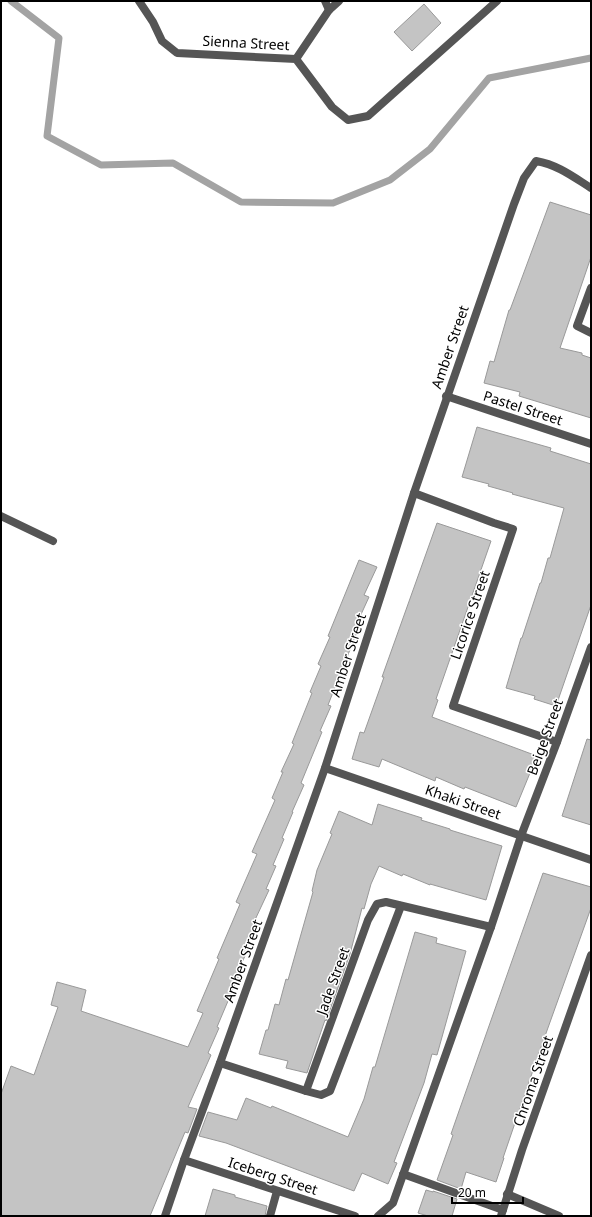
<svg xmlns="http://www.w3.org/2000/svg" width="592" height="1217" font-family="'Noto Sans',sans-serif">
  <rect width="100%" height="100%" fill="#fff"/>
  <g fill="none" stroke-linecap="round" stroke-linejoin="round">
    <path stroke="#a3a3a3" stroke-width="7" d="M 11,1 L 59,38 L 47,136 L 101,165 L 173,163 L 241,202 L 333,203 L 390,180 L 430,149 L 489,78 L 591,58"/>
  </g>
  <g fill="#c4c4c4" stroke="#999">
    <path d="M 424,4 L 441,23 L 412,51 L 394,32 Z"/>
    <path d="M 550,202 L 591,215 L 591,257 L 560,348 L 582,353 L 582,355 L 591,358 L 591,418 L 519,396 L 520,392 L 484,383 L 490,361 L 494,362 L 509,310 L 510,310 Z"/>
    <path d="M 477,427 L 551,448 L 550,451 L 591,464 L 591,605 L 556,706 L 534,699 L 535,696 L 506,688 L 521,638 L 522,638 L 540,583 L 541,583 L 548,558 L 550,558 L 564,508 L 512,494 L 513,493 L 488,486 L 489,484 L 462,477 Z"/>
    <path d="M 437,523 L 491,541 L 436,699 L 438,700 L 432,717 L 537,756 L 516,807 L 465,787 L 464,789 L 436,777 L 435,781 L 382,759 L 379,767 L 352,759 L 360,732 L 364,733 L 384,677 L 382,677 Z"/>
    <path d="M 359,560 L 377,567 L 364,595 L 369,597 L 358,621 L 361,622 L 328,705 L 331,706 L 320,731 L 322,732 L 301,783 L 304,785 L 292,812 L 293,812 L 282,838 L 284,839 L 273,865 L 276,866 L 266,889 L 269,890 L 254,922 L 256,923 L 245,948 L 248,949 L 237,974 L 239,975 L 217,1027 L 219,1028 L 208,1053 L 211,1055 L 188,1107 L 197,1109 L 188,1133 L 185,1132 L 150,1216 L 1,1216 L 1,1094 L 11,1066 L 34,1075 L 58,1007 L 51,1005 L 57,982 L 86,990 L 81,1011 L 188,1047 L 203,1013 L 197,1011 L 219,959 L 217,958 L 240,904 L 236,902 L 257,854 L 252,852 L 275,800 L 272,798 L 283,772 L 281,772 L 294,744 L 292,743 L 312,693 L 310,692 L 321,666 L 318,664 L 330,637 L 328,636 Z"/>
    <path d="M 587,739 L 591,740 L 591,825 L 562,816 Z"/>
    <path d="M 378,804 L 422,818 L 421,820 L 450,829 L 450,830 L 502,846 L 486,900 L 430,884 L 430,885 L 403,874 L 402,876 L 379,866 L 371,884 L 364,909 L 362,908 L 350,954 L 326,1021 L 325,1020 L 307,1073 L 286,1068 L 288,1061 L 259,1054 L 266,1030 L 268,1030 L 275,1004 L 279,1005 L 286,979 L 288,980 L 313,892 L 312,891 L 317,870 L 332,834 L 330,833 L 339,811 L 372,825 Z"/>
    <path d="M 543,873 L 591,887 L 591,908 L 540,1050 L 503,1158 L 504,1158 L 496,1182 L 466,1172 L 461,1189 L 437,1180 L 453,1135 L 451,1134 L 459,1111 Z"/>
    <path d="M 415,932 L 437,938 L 436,943 L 466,951 L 437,1055 L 432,1054 L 424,1083 L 394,1162 L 397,1163 L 388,1184 L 362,1173 L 354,1191 L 226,1143 L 199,1136 L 208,1112 L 237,1120 L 246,1098 L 271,1108 L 272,1106 L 348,1137 L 364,1099 L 373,1067 L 375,1067 Z"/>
    <path d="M 213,1189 L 235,1195 L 235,1197 L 267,1206 L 265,1216 L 205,1216 Z"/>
    <path d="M 426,1190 L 433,1192 L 433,1191 L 457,1199 L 452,1216 L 428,1216 L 418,1213 Z"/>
  </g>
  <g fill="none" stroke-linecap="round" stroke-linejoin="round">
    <path stroke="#555" stroke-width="8" d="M 403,1174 L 503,1210"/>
    <g stroke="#555" stroke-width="8">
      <path d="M 139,1 L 153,22 L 162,41 L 177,53 L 296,59 L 332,107 L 348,120 L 368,116 L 497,1"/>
      <path d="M 325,1 L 329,10"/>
      <path d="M 296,59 L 329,10 L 339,1"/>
      <path d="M 591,288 L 577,326 L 591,333"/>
      <path d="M 446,396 L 591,444"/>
      <path d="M 414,493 L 494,523 L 513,529 L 453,706 L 557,742"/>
      <path d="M 1,516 L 53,541"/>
      <path d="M 325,768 L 591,860"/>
      <path d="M 220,1063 L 306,1091 L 321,1095 L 330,1091 L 401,906"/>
      <path d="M 306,1091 L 368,920 L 377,904 L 386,902 L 491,927"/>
      <path d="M 184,1160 L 355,1216"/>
      <path d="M 507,1194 L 559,1216"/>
      <path d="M 165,1216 L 184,1160 L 220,1063 L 325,768 L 414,493 L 514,204 L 524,178 L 536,161 C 558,165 572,176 591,188"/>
      <path d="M 270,1216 L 277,1191"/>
      <path d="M 378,1216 L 393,1203 L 491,927 L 521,836 L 557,742 L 591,647"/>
      <path d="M 501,1216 L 522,1150 L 591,955"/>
    </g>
  </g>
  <g text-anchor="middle" stroke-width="3" stroke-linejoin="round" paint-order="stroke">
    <g font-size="14" fill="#000" stroke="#fff">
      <text transform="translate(246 43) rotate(3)" y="5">Sienna Street</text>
      <text transform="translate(450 347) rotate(-71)" y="5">Amber Street</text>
      <text transform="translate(523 408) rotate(18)" y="5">Pastel Street</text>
      <text transform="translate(470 615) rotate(-71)" y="5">Licorice Street</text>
      <text transform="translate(348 655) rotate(-72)" y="5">Amber Street</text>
      <text transform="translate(545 737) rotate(-70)" y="5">Beige Street</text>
      <text transform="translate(463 802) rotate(19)" y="5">Khaki Street</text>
      <text transform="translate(243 961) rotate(-70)" y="5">Amber Street</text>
      <text transform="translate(333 981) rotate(-70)" y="5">Jade Street</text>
      <text transform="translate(533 1081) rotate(-71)" y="5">Chroma Street</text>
      <text transform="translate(273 1176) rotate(18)" y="5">Iceberg Street</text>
    </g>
  </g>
  <rect width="592" height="1217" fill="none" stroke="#000000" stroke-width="4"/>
  <path d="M452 1197v6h71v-6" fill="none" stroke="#000000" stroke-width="2"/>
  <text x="458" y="1197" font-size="12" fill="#000000" stroke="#ffffff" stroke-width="3" paint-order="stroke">20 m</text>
</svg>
